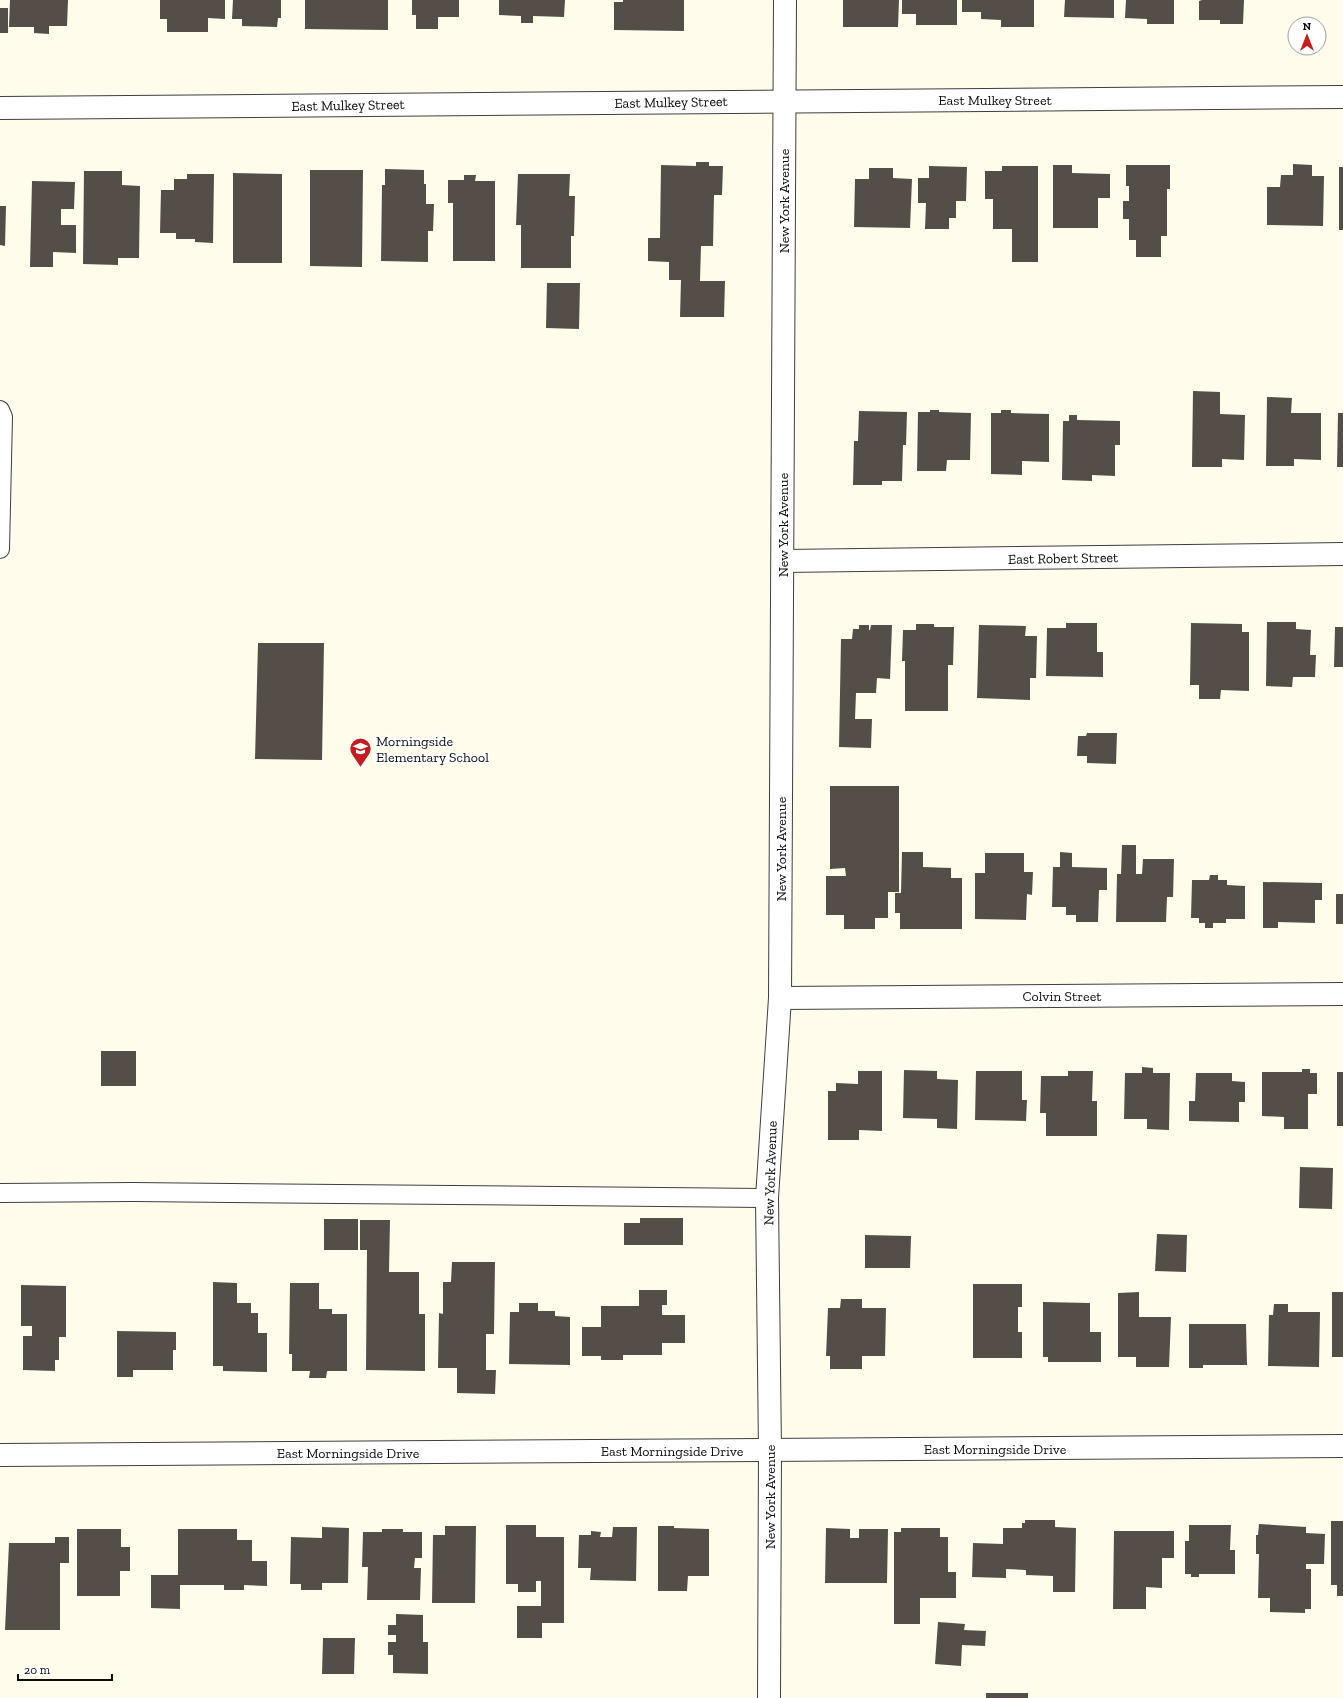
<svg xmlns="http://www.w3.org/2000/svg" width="1343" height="1698" font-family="'Zilla Slab',serif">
  <rect width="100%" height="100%" fill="#fffceb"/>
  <g fill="#554e48">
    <path d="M 10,0 L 68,0 L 67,26 L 49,26 L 49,34 L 34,33 L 34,27 L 9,27 Z"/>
    <path d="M 160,0 L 225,0 L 225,19 L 208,18 L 208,32 L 167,32 L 167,19 L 160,19 Z"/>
    <path d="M 233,0 L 281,0 L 281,18 L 278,18 L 277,27 L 242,26 L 242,19 L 232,19 Z"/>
    <path d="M 305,0 L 388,0 L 388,30 L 305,29 Z"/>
    <path d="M 412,0 L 459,0 L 459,17 L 438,17 L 438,29 L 416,29 L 416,15 L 412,15 Z"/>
    <path d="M 499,0 L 565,0 L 564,17 L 533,16 L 533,23 L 521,23 L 521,16 L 499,15 Z"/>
    <path d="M 623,0 L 684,0 L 684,31 L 614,30 L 614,2 L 623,2 Z"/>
    <path d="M 843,0 L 899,0 L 898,27 L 843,27 Z"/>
    <path d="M 902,0 L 957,0 L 957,25 L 916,25 L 916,14 L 902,14 Z"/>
    <path d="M 962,0 L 1034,0 L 1034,27 L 1001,27 L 1001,20 L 981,19 L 981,12 L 962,12 Z"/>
    <path d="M 1065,0 L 1114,0 L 1114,18 L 1064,17 Z"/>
    <path d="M 1126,0 L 1174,0 L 1174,24 L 1147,24 L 1147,19 L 1125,18 Z"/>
    <path d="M 1202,0 L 1244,0 L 1243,24 L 1220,24 L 1220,20 L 1199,20 L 1199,1 Z"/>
    <rect x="0" y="8" width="8" height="25"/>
    <path d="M 696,162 L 709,162 L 709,166 L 723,166 L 722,195 L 714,195 L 713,246 L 701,246 L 700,281 L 725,281 L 724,317 L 680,317 L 681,280 L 669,280 L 669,262 L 648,261 L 648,238 L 660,238 L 661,165 L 696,166 Z"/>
    <path d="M 1293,164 L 1312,165 L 1312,176 L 1324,176 L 1323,226 L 1267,225 L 1267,187 L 1280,187 L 1281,175 L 1293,175 Z"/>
    <path d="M 1053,165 L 1072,165 L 1072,173 L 1110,174 L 1110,198 L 1098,198 L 1098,228 L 1053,228 Z"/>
    <path d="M 1126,165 L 1170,165 L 1170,189 L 1167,189 L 1167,236 L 1161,236 L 1161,257 L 1136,257 L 1136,240 L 1129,240 L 1129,219 L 1123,219 L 1123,201 L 1129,201 L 1129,186 L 1126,186 Z"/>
    <path d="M 929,166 L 967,167 L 966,201 L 956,201 L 956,218 L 949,218 L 949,229 L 925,229 L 926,203 L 918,203 L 918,178 L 929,178 Z"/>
    <path d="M 1002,166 L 1038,166 L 1038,262 L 1012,262 L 1012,229 L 993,229 L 993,199 L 985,199 L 985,171 L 1002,171 Z"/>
    <rect x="1339" y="167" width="4" height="63"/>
    <path d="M 869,168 L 893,168 L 893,178 L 912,179 L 910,228 L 854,227 L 855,179 L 869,179 Z"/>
    <path d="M 385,169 L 424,170 L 424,184 L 426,184 L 426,204 L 434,204 L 433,231 L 428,231 L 428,262 L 381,261 L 382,185 L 385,185 Z"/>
    <path d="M 310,170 L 363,170 L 362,267 L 310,266 Z"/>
    <path d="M 84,171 L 122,171 L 122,185 L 140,186 L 139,258 L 118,258 L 118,265 L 83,264 Z"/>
    <path d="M 233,173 L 282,174 L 282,263 L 233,263 Z"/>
    <path d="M 187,174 L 214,174 L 213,243 L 195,242 L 195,239 L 176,239 L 176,233 L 160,233 L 161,190 L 174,190 L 174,179 L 187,179 Z"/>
    <path d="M 518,174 L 570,174 L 569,196 L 575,196 L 574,236 L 571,236 L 571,268 L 521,268 L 521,225 L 516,225 Z"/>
    <path d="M 464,175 L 476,175 L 475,181 L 495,181 L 495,261 L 453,261 L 453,203 L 448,203 L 448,180 L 464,180 Z"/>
    <path d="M 32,181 L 75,182 L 74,209 L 61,209 L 61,225 L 76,225 L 76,253 L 53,252 L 53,267 L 30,267 Z"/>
    <path d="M 0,206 L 6,206 L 5,246 L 0,245 Z"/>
    <path d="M 547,283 L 580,283 L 579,329 L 546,328 Z"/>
    <path d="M 1193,391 L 1220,392 L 1220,414 L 1245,415 L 1244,460 L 1222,459 L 1222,467 L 1192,467 Z"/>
    <path d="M 1267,397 L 1292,398 L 1291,413 L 1321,413 L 1321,460 L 1294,459 L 1294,466 L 1266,466 Z"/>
    <path d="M 930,410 L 939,410 L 939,412 L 971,413 L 970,460 L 947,460 L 946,471 L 917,471 L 918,412 L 930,412 Z"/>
    <path d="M 1001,410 L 1011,410 L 1011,413 L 1049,414 L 1049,462 L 1022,461 L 1022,475 L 991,474 L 991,413 L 1001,413 Z"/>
    <path d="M 859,411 L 907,412 L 906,445 L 903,445 L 902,481 L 882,481 L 882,485 L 853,485 L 854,441 L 858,441 Z"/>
    <path d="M 1338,413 L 1343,413 L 1343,467 L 1337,467 Z"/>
    <path d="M 1069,415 L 1077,415 L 1077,420 L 1120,421 L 1120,445 L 1115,445 L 1115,476 L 1092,475 L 1092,481 L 1062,480 L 1063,421 L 1069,421 Z"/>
    <path d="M 1267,622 L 1296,622 L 1296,629 L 1311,630 L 1310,655 L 1316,655 L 1315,677 L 1293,677 L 1292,687 L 1266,686 Z"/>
    <path d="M 1066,623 L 1097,623 L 1097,652 L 1103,652 L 1103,677 L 1046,676 L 1047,628 L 1066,628 Z"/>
    <path d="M 1191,623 L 1242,624 L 1242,632 L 1249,632 L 1249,691 L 1221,690 L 1220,699 L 1199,699 L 1199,685 L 1190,685 Z"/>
    <path d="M 916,624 L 934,624 L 934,627 L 954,627 L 953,665 L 948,665 L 948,711 L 905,711 L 905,661 L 902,661 L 903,630 L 916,630 Z"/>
    <path d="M 859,625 L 869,625 L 869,630 L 870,630 L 871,625 L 892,625 L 890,679 L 877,678 L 876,693 L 856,693 L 855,719 L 872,719 L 871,748 L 839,747 L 841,639 L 852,639 L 853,629 L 859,629 Z"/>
    <path d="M 979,625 L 1026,626 L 1025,636 L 1037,636 L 1036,678 L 1030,678 L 1030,700 L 977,698 Z"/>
    <path d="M 1335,627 L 1343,627 L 1343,667 L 1334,667 Z"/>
    <path d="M 258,643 L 324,643 L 322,760 L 255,759 Z"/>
    <path d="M 1087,733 L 1117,733 L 1116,764 L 1087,763 L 1087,756 L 1077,756 L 1078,736 L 1086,736 Z"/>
    <path d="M 830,786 L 899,786 L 899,892 L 888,892 L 888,918 L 875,918 L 875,929 L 844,929 L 844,915 L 826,915 L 826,876 L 846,876 L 845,868 L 830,869 Z"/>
    <path d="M 1122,845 L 1136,845 L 1136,874 L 1142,874 L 1143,859 L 1174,859 L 1173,897 L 1167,897 L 1166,922 L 1116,922 L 1117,874 L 1121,874 Z"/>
    <path d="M 902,852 L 923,852 L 923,867 L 951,868 L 951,878 L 962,878 L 962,929 L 900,929 L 900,913 L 895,913 L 895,893 L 901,893 Z"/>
    <path d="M 1060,852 L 1072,853 L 1072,867 L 1107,868 L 1107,890 L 1099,890 L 1098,922 L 1076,922 L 1076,915 L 1066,915 L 1066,907 L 1052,907 L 1053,867 L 1060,867 Z"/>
    <path d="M 985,853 L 1024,853 L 1024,872 L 1033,872 L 1032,895 L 1027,894 L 1026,920 L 975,919 L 975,873 L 985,873 Z"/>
    <path d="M 1210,875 L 1218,875 L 1218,880 L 1227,880 L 1227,885 L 1245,886 L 1245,919 L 1226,919 L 1226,923 L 1213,923 L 1213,928 L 1205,928 L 1205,923 L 1199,923 L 1199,918 L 1191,918 L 1192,880 L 1209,880 Z"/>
    <path d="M 1263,882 L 1322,883 L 1322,900 L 1315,900 L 1315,923 L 1278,922 L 1278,928 L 1263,928 Z"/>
    <rect x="1336" y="894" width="7" height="30"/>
    <rect x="101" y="1051" width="35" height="35"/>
    <path d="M 1142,1067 L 1153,1068 L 1153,1073 L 1170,1073 L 1169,1130 L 1147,1129 L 1147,1119 L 1124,1119 L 1125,1073 L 1142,1073 Z"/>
    <path d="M 1302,1069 L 1310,1069 L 1310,1073 L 1317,1073 L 1317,1094 L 1308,1094 L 1308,1129 L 1284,1129 L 1284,1117 L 1262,1116 L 1262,1072 L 1302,1072 Z"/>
    <path d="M 904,1070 L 937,1071 L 937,1079 L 958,1080 L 957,1129 L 937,1128 L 937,1119 L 903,1118 Z"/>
    <path d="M 858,1071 L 882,1071 L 882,1131 L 859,1130 L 859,1140 L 828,1140 L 828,1091 L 836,1091 L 836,1083 L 858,1084 Z"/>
    <path d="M 976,1071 L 1022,1071 L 1022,1100 L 1027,1100 L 1026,1121 L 975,1120 Z"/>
    <path d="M 1068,1071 L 1093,1071 L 1092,1101 L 1097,1101 L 1097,1136 L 1046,1136 L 1046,1113 L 1040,1113 L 1041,1076 L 1068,1076 Z"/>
    <rect x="1337" y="1072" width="6" height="54"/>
    <path d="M 1196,1073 L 1232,1073 L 1232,1081 L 1245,1082 L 1245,1102 L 1239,1102 L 1239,1122 L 1189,1121 L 1189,1101 L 1195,1101 Z"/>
    <path d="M 1300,1167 L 1333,1168 L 1332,1209 L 1299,1208 Z"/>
    <path d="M 640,1218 L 683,1218 L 683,1245 L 624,1245 L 624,1223 L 640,1223 Z"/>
    <rect x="324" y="1219" width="34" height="31"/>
    <path d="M 360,1220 L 390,1220 L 389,1272 L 419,1272 L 419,1314 L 425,1314 L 425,1371 L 366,1370 L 367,1250 L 360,1250 Z"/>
    <path d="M 1157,1234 L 1187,1235 L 1186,1272 L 1155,1271 Z"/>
    <path d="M 865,1235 L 911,1236 L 910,1268 L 865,1268 Z"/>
    <path d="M 452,1262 L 495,1262 L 494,1334 L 486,1334 L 486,1370 L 496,1370 L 495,1394 L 457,1393 L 457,1368 L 438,1368 L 439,1313 L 443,1314 L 443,1282 L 451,1282 Z"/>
    <path d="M 213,1282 L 237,1283 L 237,1303 L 251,1303 L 251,1313 L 258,1313 L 258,1333 L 267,1333 L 267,1372 L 223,1371 L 223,1366 L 213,1366 Z"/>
    <path d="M 290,1283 L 319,1283 L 319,1309 L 332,1309 L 332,1314 L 347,1314 L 347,1371 L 327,1371 L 326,1378 L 309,1378 L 310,1371 L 292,1371 L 292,1354 L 289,1354 Z"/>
    <path d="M 973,1284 L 1022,1284 L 1022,1307 L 1018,1307 L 1018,1332 L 1022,1332 L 1022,1358 L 973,1358 Z"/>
    <path d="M 21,1285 L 66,1286 L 66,1337 L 59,1337 L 59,1360 L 55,1360 L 55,1371 L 23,1370 L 23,1336 L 32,1336 L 32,1326 L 21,1326 Z"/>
    <path d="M 639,1290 L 667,1290 L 667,1305 L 662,1305 L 662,1315 L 685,1315 L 685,1343 L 662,1343 L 662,1355 L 623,1355 L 623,1360 L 601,1360 L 601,1356 L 582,1356 L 582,1327 L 601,1327 L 601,1306 L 639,1306 Z"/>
    <path d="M 1139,1292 L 1139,1317 L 1171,1317 L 1169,1367 L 1136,1367 L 1136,1357 L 1118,1357 L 1118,1293 Z"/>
    <rect x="1332" y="1292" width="11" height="65"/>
    <path d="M 841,1299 L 862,1299 L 862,1308 L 886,1308 L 885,1356 L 862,1356 L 862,1369 L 830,1369 L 830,1356 L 826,1356 L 828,1308 L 840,1308 Z"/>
    <path d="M 1043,1302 L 1090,1303 L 1090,1332 L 1101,1332 L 1101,1362 L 1048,1362 L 1048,1357 L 1043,1357 Z"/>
    <path d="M 519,1303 L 538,1303 L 538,1311 L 555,1311 L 555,1316 L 570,1317 L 570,1365 L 509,1364 L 510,1312 L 519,1312 Z"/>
    <path d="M 1274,1304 L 1288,1304 L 1288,1312 L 1320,1312 L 1319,1367 L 1268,1366 L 1269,1315 L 1273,1315 Z"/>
    <path d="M 1189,1324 L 1246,1324 L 1247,1365 L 1203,1365 L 1203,1368 L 1189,1368 Z"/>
    <path d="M 117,1331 L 176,1332 L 176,1350 L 173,1350 L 173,1370 L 133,1370 L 133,1377 L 117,1377 Z"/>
    <path d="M 1025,1520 L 1055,1520 L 1055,1527 L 1076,1528 L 1075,1592 L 1053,1592 L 1053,1576 L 1026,1575 L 1026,1570 L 1006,1569 L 1006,1578 L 972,1577 L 973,1543 L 1003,1544 L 1003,1528 L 1022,1528 L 1022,1523 L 1025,1523 Z"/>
    <path d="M 1331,1521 L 1343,1521 L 1343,1596 L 1337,1596 L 1337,1585 L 1331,1585 Z"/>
    <path d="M 1259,1524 L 1306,1527 L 1306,1533 L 1325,1534 L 1324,1564 L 1306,1564 L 1306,1569 L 1311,1569 L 1311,1609 L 1305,1609 L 1305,1613 L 1270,1612 L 1270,1598 L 1258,1598 L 1259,1554 L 1256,1554 L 1256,1535 L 1258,1535 Z"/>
    <path d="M 506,1525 L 536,1525 L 536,1537 L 564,1537 L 564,1623 L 542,1623 L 542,1638 L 517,1638 L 517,1606 L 541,1606 L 541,1581 L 536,1581 L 536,1592 L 518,1592 L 518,1584 L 506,1584 Z"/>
    <path d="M 1189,1525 L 1231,1525 L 1230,1550 L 1235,1550 L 1235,1574 L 1199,1574 L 1199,1577 L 1191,1577 L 1191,1574 L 1185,1574 L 1185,1541 L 1189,1541 Z"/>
    <path d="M 445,1526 L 476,1526 L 475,1603 L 432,1603 L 433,1535 L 445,1535 Z"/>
    <path d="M 658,1526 L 674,1526 L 674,1528 L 709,1529 L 709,1576 L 688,1576 L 687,1591 L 658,1591 Z"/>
    <path d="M 322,1527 L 349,1528 L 348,1583 L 322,1583 L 322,1590 L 301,1590 L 301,1584 L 290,1584 L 291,1537 L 322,1538 Z"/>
    <path d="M 613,1527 L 637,1527 L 636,1581 L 590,1580 L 591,1568 L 578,1568 L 579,1535 L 591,1535 L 591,1531 L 601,1532 L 600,1537 L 612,1537 Z"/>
    <path d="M 826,1528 L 850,1529 L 850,1538 L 859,1538 L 859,1529 L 888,1529 L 887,1583 L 825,1583 Z"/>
    <path d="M 901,1528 L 940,1528 L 940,1537 L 948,1537 L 948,1572 L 956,1572 L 956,1598 L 920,1598 L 920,1624 L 894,1624 L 894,1532 L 901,1532 Z"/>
    <path d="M 77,1529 L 121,1529 L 121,1547 L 130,1547 L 130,1571 L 120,1571 L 120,1596 L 77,1596 Z"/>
    <path d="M 178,1529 L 237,1529 L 237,1540 L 252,1540 L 252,1561 L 267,1561 L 267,1586 L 244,1585 L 244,1590 L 224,1590 L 224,1585 L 180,1585 L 180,1609 L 151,1608 L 151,1575 L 178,1575 Z"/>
    <path d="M 382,1529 L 403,1529 L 403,1532 L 422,1532 L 422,1558 L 415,1558 L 414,1568 L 421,1568 L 420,1600 L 367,1600 L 368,1567 L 362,1567 L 363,1532 L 382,1532 Z"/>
    <path d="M 1114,1531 L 1174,1531 L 1174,1558 L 1162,1558 L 1162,1588 L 1146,1587 L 1146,1609 L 1113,1609 Z"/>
    <path d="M 55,1537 L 69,1537 L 69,1563 L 60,1563 L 60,1630 L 5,1630 L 9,1543 L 55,1543 Z"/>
    <path d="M 396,1614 L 423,1615 L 423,1642 L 428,1642 L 428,1674 L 393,1673 L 393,1655 L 388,1655 L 388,1642 L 396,1642 L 396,1635 L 388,1635 L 388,1625 L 396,1625 Z"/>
    <path d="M 938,1622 L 965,1624 L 964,1630 L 986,1631 L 985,1646 L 962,1645 L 961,1666 L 935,1664 Z"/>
    <path d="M 323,1638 L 355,1638 L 354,1674 L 322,1674 Z"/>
    <rect x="986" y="1693" width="42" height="5"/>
  </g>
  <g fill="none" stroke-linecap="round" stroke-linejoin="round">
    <defs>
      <g id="lane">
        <path d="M 0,410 L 3,417 L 0,549"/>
        <path d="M 0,1193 L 133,1192 L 767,1198"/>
      </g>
      <g id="street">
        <path d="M 0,108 L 1343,97"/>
        <path d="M 783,561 L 1343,554"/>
        <path d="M 780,998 L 1343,994"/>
        <path d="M 0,1455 L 1343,1446"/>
        <path d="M 769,1698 L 770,1451 L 767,1198 L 780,998 L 785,0"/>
      </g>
    </defs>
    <use href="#lane" stroke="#3f3f3f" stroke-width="20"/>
    <use href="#street" stroke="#3f3f3f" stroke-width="24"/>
    <use href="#lane" stroke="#fff" stroke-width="18"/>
    <use href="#street" stroke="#fff" stroke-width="22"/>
  </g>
  <defs>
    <symbol id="school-pin" viewBox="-11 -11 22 30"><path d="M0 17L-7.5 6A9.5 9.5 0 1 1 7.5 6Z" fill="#c41d1f" stroke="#fff"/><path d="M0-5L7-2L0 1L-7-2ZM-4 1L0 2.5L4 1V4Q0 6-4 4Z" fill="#fff"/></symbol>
  </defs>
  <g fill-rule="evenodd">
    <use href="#school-pin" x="348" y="736" width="25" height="34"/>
  </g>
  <g text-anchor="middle" stroke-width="4" stroke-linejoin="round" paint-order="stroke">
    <g font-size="14" fill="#0c0c0c" stroke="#fff">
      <text x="995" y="105">East Mulkey Street</text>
      <text transform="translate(671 102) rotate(-1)" y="5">East Mulkey Street</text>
      <text transform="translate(348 105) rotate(-1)" y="5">East Mulkey Street</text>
      <text transform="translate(784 201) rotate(-90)" y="5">New York Avenue</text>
      <text transform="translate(783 525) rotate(-90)" y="5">New York Avenue</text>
      <text transform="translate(1063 558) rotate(-1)" y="5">East Robert Street</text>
      <text transform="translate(781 849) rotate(-90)" y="5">New York Avenue</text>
      <text x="1062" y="1001">Colvin Street</text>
      <text transform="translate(770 1173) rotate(-88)" y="5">New York Avenue</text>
      <text x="995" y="1454">East Morningside Drive</text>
      <text x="672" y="1456">East Morningside Drive</text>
      <text x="348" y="1458">East Morningside Drive</text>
      <text transform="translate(770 1497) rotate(-90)" y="5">New York Avenue</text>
    </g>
    <g font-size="14" fill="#0c0c0c" stroke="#fff" text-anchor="start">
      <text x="376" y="746">Morningside<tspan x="376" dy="16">Elementary School</tspan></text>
    </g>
  </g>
  <g transform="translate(1307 36)"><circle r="19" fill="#ffffff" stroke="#9e9e9e"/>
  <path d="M0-3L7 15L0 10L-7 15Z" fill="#c41d1f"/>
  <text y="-6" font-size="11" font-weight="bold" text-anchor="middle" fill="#0c0c0c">N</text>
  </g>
  <path d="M18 1674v6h94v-6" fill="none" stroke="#0c0c0c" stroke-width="2"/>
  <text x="24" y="1674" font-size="12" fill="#0c0c0c" stroke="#ffffff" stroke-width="3" paint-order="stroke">20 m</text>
</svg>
